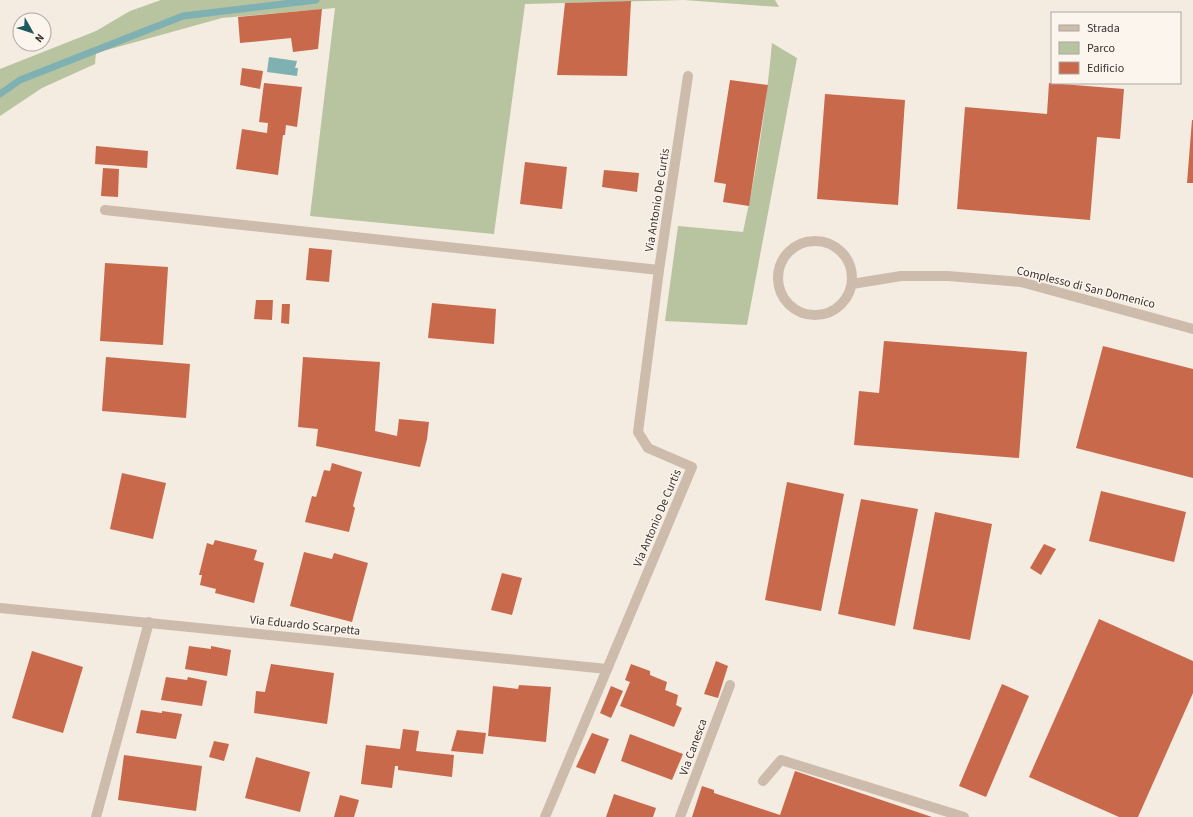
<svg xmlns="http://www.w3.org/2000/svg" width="1193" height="817" font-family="'Source Sans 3',sans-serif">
  <rect width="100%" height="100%" fill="#f4ebe1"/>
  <g fill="#b8c4a0">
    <path d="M 161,0 L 775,0 L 779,7 L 684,0 L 525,4 L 494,234 L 310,216 L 335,8 L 222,18 L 96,53 L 95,64 L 42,88 L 0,116 L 0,69 L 96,31 L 130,11 Z"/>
    <path d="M 772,43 L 797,58 L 747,325 L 665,321 L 678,226 L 743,232 C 757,170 766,107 772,43 Z"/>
  </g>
  <path fill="#7fb0b2" d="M 269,57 L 297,61 L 295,68 L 298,68 L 297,76 L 267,72 Z"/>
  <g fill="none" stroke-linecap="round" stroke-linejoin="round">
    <path stroke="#7fb0b2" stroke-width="7" d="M 0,94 L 20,80 L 183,16 L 316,0"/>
  </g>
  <g fill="#c8694b">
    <path d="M 631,1 L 627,76 L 557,75 L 565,3 Z"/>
    <path d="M 322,9 L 318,49 L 293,52 L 291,38 L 240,43 L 238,17 Z"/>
    <path d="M 242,68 L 263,71 L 260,89 L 240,85 Z"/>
    <path d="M 730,80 L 768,85 L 749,206 L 723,202 L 726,184 L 714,182 Z"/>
    <path d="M 264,83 L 302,87 L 297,127 L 286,125 L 285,135 L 283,135 L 278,175 L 236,169 L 242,129 L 267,133 L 268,123 L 259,122 Z"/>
    <path d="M 1049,83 L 1124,89 L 1120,139 L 1097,137 L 1090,220 L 957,209 L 965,107 L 1047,114 Z"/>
    <path d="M 825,94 L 905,100 L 898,205 L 817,199 Z"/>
    <path d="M 1192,120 L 1193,120 L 1193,183 L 1187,183 Z"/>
    <path d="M 96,146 L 148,151 L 147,168 L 95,164 Z"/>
    <path d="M 525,162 L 567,167 L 562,209 L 520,204 Z"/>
    <path d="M 103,168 L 119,169 L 118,197 L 101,196 Z"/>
    <path d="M 604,170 L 639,173 L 637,192 L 602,187 Z"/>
    <path d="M 309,248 L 332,250 L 329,282 L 306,280 Z"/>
    <path d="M 105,263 L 168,267 L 163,345 L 100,341 Z"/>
    <path d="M 256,300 L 273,300 L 272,320 L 254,319 Z"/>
    <path d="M 432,303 L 496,309 L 494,344 L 428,338 Z"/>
    <path d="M 282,304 L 290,304 L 289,324 L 281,323 Z"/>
    <path d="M 884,341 L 1027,352 L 1019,458 L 854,445 L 859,391 L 879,393 Z"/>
    <path d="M 1103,346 L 1193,369 L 1193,478 L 1076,448 Z"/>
    <path d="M 106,357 L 190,364 L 186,418 L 102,411 Z"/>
    <path d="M 303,357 L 380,362 L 375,431 L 397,436 L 399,419 L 429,422 L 427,439 L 420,467 L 316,446 L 318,429 L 298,427 Z"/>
    <path d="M 332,463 L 362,472 L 353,506 L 355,508 L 349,532 L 305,522 L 312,496 L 316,497 L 324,470 L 330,471 Z"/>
    <path d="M 122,473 L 166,483 L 153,539 L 110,529 Z"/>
    <path d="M 787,482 L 844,494 L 821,611 L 765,600 Z"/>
    <path d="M 1101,491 L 1186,512 L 1174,562 L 1089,541 Z"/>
    <path d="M 861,499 L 918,509 L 895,626 L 838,614 Z"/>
    <path d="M 935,512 L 992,524 L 970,640 L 913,629 Z"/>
    <path d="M 215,540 L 257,550 L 254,560 L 264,563 L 254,603 L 215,593 L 216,589 L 200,585 L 202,575 L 199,575 L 207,543 L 213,545 Z"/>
    <path d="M 1044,544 L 1056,549 L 1041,575 L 1030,568 Z"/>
    <path d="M 304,552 L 332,559 L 334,553 L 368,563 L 352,622 L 290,606 Z"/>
    <path d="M 502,573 L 522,578 L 512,615 L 491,610 Z"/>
    <path d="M 1099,619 L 1193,661 L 1193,693 L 1138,817 L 1119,817 L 1029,777 Z"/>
    <path d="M 189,646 L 211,649 L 211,646 L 231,650 L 227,676 L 185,669 Z"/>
    <path d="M 32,651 L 83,667 L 63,733 L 12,718 Z"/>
    <path d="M 716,661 L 728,666 L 718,698 L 704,694 Z"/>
    <path d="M 271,664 L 334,673 L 327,724 L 254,713 L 256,691 L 265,692 Z"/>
    <path d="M 631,664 L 650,671 L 650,675 L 667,682 L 665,690 L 678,695 L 676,705 L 682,708 L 674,727 L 620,706 L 630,682 L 625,680 Z"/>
    <path d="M 166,677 L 187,680 L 188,677 L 207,681 L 202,706 L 161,700 Z"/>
    <path d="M 1002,684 L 1029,696 L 986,797 L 959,786 Z"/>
    <path d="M 519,685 L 551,687 L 546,742 L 488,736 L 493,686 L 518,689 Z"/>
    <path d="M 611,686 L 623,691 L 611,718 L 600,713 Z"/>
    <path d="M 141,710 L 162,713 L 162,711 L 182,714 L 176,739 L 136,733 Z"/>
    <path d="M 403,729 L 419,731 L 416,751 L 454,755 L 452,777 L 398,770 L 398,766 L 395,766 L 392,788 L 361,784 L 366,745 L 400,749 Z"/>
    <path d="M 457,730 L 486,733 L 483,754 L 451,751 Z"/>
    <path d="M 592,733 L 609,739 L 595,774 L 576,767 Z"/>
    <path d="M 630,734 L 683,754 L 672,780 L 621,761 Z"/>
    <path d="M 214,741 L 229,744 L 224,761 L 209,757 Z"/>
    <path d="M 124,755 L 202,766 L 196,811 L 118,800 Z"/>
    <path d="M 256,757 L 310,772 L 300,812 L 245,798 Z"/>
    <path d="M 795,771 L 932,817 L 692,817 L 702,786 L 714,790 L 714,793 L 780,815 Z"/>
    <path d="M 614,794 L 656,808 L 653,817 L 606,817 Z"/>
    <path d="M 340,795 L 359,800 L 354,817 L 334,817 Z"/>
  </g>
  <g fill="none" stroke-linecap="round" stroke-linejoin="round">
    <g stroke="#cdbbac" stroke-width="10">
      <path d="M 105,210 L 659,270"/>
      <circle cx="815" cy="278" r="37"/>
      <path d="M 852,284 L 901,276 L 948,276 L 1021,282 L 1193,329"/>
      <path d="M 0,608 L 607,669"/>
      <path d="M 763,781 L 781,760 L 964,817"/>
      <path d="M 96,817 L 149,622"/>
      <path d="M 545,817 L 692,467 L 648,448 L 638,432 L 659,270 L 688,76"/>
      <path d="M 680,817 L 730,685"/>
    </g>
  </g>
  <g text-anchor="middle" stroke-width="3" stroke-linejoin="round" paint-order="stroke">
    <g font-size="12" fill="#3b302b" stroke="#fbf5ee">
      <text transform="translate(657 200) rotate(-81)" y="4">Via Antonio De Curtis</text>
      <text transform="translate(1086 287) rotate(14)" y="4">Complesso di San Domenico</text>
      <text transform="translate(657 518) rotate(-67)" y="4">Via Antonio De Curtis</text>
      <text transform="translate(305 625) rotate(6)" y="4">Via Eduardo Scarpetta</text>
      <text transform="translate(693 747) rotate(-70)" y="4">Via Canesca</text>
    </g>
  </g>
  <rect x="1051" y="12" width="130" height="72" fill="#fbf5ee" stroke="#aea6a0"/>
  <rect x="1059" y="25" width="20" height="6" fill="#cdbbac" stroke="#aea6a0"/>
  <text x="1087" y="32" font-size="12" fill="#3b302b">Strada</text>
  <rect x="1059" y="42" width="20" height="12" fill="#b8c4a0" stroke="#aea6a0"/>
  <text x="1087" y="52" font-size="12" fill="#3b302b">Parco</text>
  <rect x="1059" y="62" width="20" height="12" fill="#c8694b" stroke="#aea6a0"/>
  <text x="1087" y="72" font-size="12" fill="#3b302b">Edificio</text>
  <g transform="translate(32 32) rotate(129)"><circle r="19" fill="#fbf5ee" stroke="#aea6a0"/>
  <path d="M0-3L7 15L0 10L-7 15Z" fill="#1f5a5e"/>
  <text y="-6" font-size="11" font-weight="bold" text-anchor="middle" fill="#3b302b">N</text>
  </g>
</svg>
